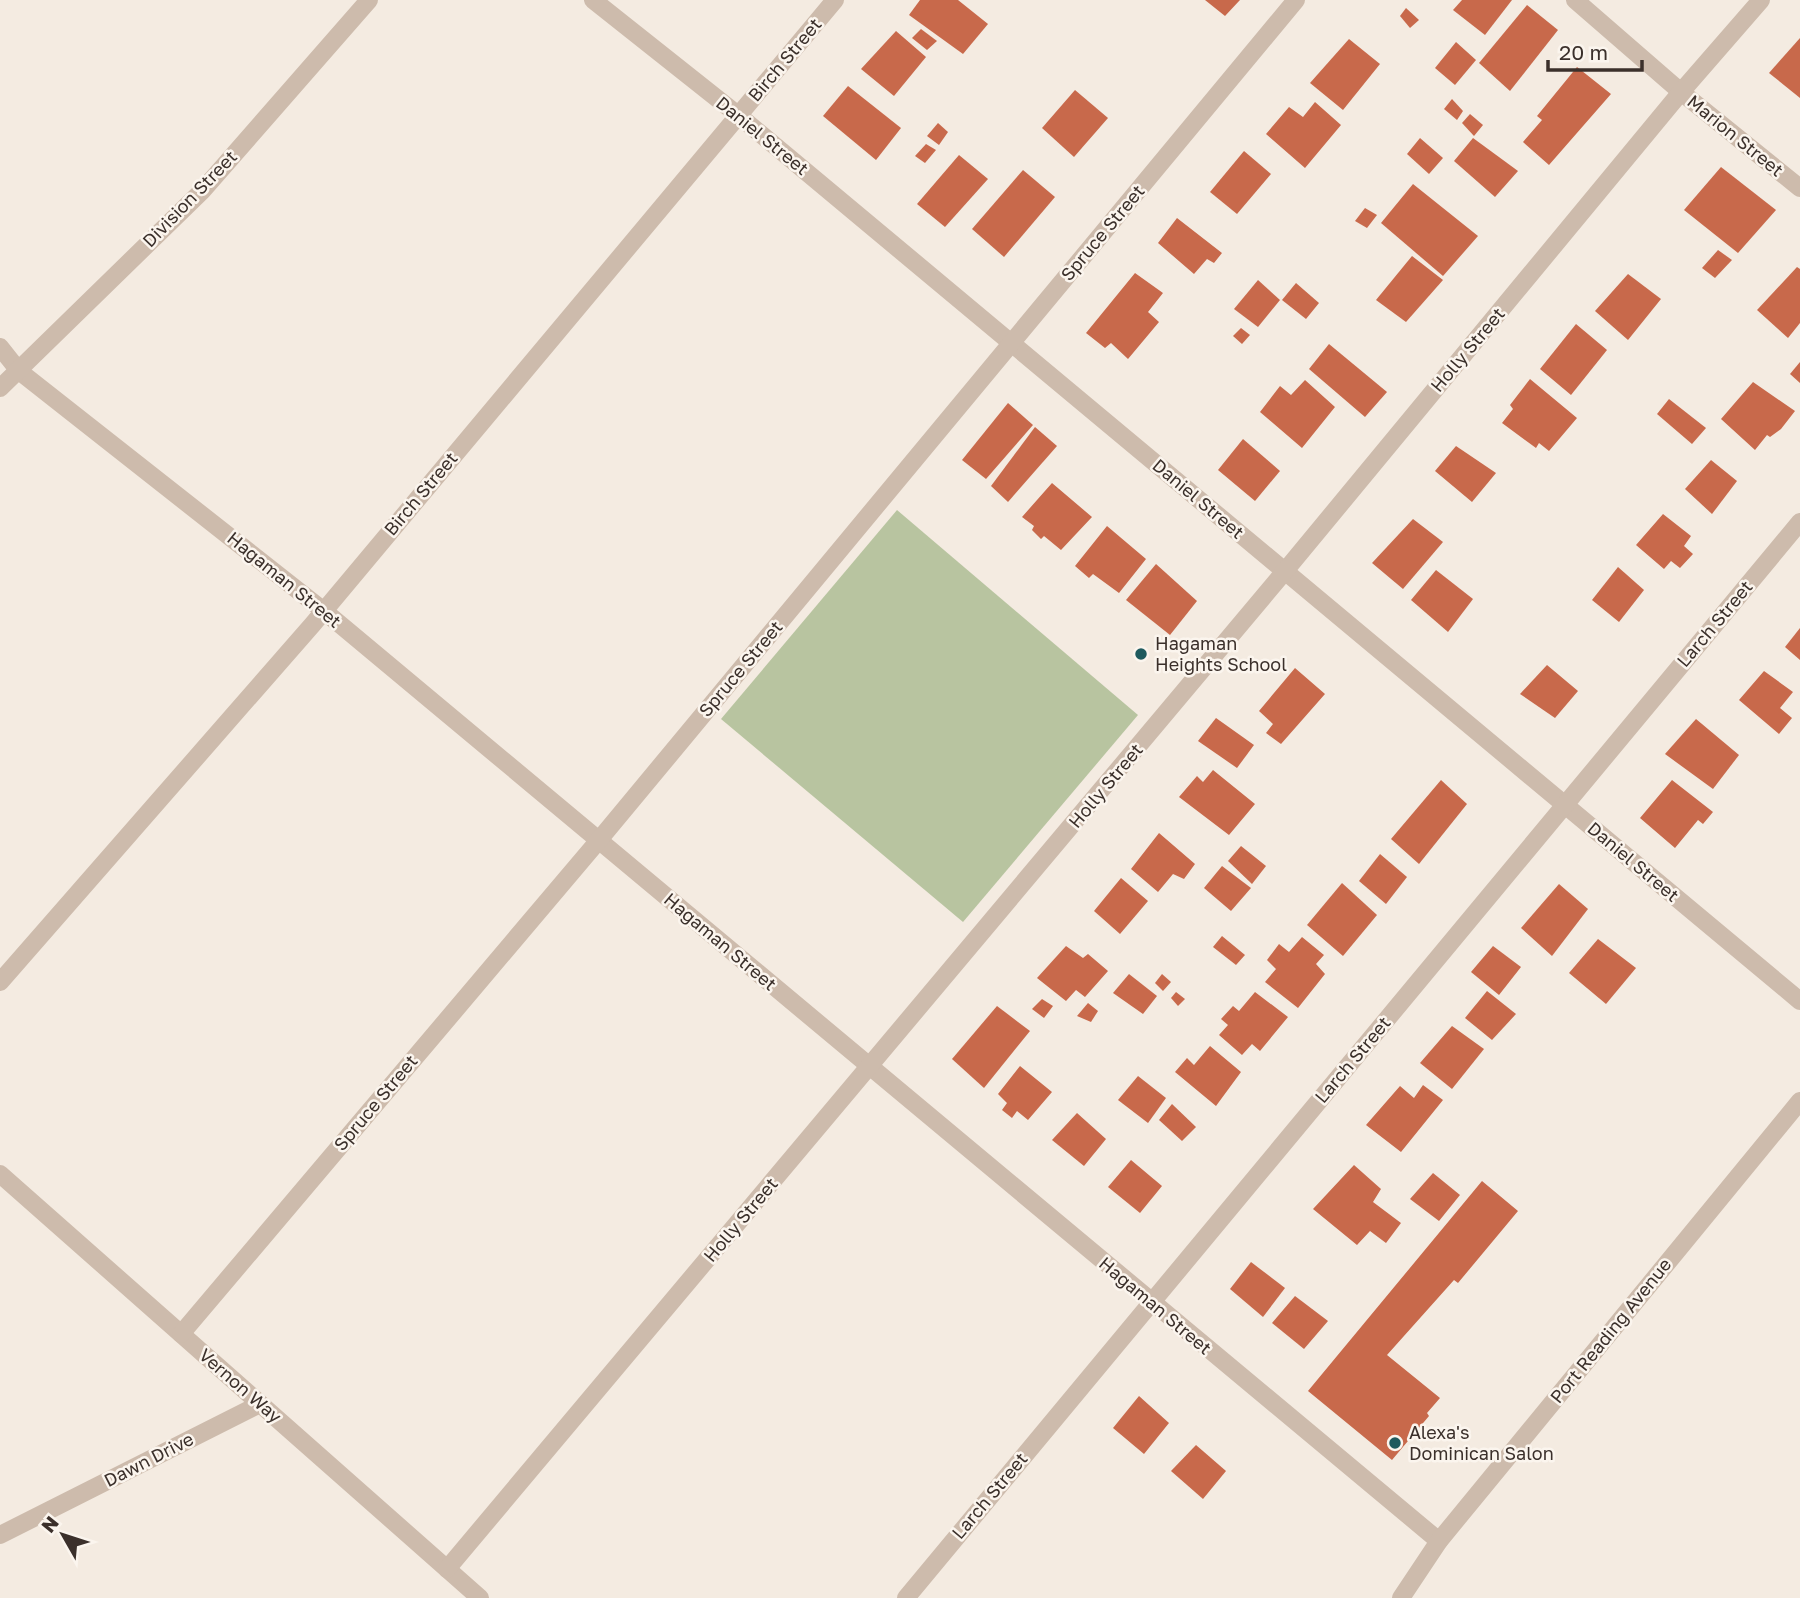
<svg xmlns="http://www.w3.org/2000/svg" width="1800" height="1598" font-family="'Golos Text',sans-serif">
  <rect width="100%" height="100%" fill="#f4ebe1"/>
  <path fill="#b8c4a0" d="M 897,510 L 1138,715 L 963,922 L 721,719 Z"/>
  <g fill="#c8694b">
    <path d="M 920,0 L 958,0 L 988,24 L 963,54 L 909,15 Z"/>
    <path d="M 1205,0 L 1240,0 L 1225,16 Z"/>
    <path d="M 1462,0 L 1512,0 L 1485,35 L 1453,10 Z"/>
    <path d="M 1527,5 L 1558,30 L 1510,91 L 1479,63 Z"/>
    <path d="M 1406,8 L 1419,20 L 1410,28 L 1400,16 Z"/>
    <path d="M 921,29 L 937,41 L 927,50 L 912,38 Z"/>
    <path d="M 896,31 L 926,57 L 894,96 L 861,69 Z"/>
    <path d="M 1800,38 L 1800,98 L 1769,73 Z"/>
    <path d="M 1349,39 L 1380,64 L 1343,110 L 1310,83 Z"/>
    <path d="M 1456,42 L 1476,60 L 1455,85 L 1435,68 Z"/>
    <path d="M 1577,67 L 1611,94 L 1549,165 L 1523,142 L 1542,120 L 1537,116 Z"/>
    <path d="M 848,86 L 901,128 L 876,160 L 823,116 Z"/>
    <path d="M 1075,90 L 1108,118 L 1074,157 L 1042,128 Z"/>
    <path d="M 1452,99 L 1463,111 L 1457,120 L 1444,109 Z"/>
    <path d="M 1315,102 L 1341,125 L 1305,168 L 1266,134 L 1289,107 L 1303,117 Z"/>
    <path d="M 1470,114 L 1483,125 L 1474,136 L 1462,123 Z"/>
    <path d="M 938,123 L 948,132 L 939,145 L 927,136 Z"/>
    <path d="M 1420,138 L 1443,158 L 1429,174 L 1407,154 Z"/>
    <path d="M 1473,138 L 1518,171 L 1495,197 L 1454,161 Z"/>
    <path d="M 926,144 L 936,150 L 925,163 L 915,156 Z"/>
    <path d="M 1244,151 L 1271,174 L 1237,214 L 1210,192 Z"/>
    <path d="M 959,155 L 988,179 L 945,227 L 917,204 Z"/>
    <path d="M 1721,167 L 1776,210 L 1738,253 L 1684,210 Z"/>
    <path d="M 1023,170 L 1055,197 L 1004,257 L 972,229 Z"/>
    <path d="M 1413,184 L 1478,236 L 1443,276 L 1381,223 Z"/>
    <path d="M 1365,208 L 1377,215 L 1367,228 L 1355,221 Z"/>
    <path d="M 1177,218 L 1222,253 L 1214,263 L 1207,259 L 1194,274 L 1158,243 Z"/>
    <path d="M 1718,250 L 1732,260 L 1715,278 L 1702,268 Z"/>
    <path d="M 1412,256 L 1443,280 L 1406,322 L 1376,300 Z"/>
    <path d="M 1797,267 L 1800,269 L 1800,323 L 1788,338 L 1757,310 Z"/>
    <path d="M 1135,273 L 1163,293 L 1148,312 L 1159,322 L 1128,359 L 1111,343 L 1105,348 L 1086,333 Z"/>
    <path d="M 1628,274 L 1661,299 L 1628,340 L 1595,311 Z"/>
    <path d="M 1258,280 L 1280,300 L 1258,327 L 1234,309 Z"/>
    <path d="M 1296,283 L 1319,303 L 1306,319 L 1282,300 Z"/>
    <path d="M 1576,324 L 1607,350 L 1571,395 L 1540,369 Z"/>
    <path d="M 1241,328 L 1250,335 L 1242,344 L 1233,336 Z"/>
    <path d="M 1329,344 L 1387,392 L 1365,417 L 1309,369 Z"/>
    <path d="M 1800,362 L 1800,383 L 1790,374 Z"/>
    <path d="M 1530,379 L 1577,418 L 1549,451 L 1539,443 L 1536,448 L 1502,423 L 1513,409 L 1510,405 Z"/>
    <path d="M 1305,380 L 1335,407 L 1302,448 L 1260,412 L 1280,386 L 1291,395 Z"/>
    <path d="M 1753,382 L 1795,411 L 1781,429 L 1770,437 L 1767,435 L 1755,450 L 1721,419 Z"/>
    <path d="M 1669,399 L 1706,428 L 1692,444 L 1657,414 Z"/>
    <path d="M 1008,403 L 1033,425 L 986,479 L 962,460 Z"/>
    <path d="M 1035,427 L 1057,446 L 1008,502 L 991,486 Z"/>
    <path d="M 1243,439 L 1280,471 L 1255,501 L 1218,470 Z"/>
    <path d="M 1456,446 L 1496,473 L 1472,502 L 1435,471 Z"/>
    <path d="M 1711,460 L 1737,481 L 1712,514 L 1685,489 Z"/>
    <path d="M 1052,483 L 1092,517 L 1061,550 L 1044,536 L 1041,539 L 1032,530 L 1034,526 L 1022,517 Z"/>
    <path d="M 1663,514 L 1691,536 L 1684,546 L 1693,554 L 1680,568 L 1671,561 L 1664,569 L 1636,545 Z"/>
    <path d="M 1413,519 L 1443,542 L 1403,589 L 1372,563 Z"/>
    <path d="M 1107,526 L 1146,559 L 1119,593 L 1093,574 L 1089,578 L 1075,566 Z"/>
    <path d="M 1156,564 L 1197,601 L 1170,635 L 1126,600 Z"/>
    <path d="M 1618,567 L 1644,590 L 1619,622 L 1592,600 Z"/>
    <path d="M 1436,570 L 1473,599 L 1448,632 L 1411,600 Z"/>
    <path d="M 1800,628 L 1800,660 L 1785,647 Z"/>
    <path d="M 1547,665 L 1578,691 L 1555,718 L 1520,694 Z"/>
    <path d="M 1295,668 L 1325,694 L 1281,744 L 1266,733 L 1273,724 L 1259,711 Z"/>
    <path d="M 1764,671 L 1793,692 L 1780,708 L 1792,718 L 1779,734 L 1739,700 Z"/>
    <path d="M 1216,718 L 1254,745 L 1237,768 L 1198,741 Z"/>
    <path d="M 1696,719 L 1739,755 L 1713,789 L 1665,754 Z"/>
    <path d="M 1213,770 L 1255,804 L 1229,835 L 1179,797 L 1197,776 L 1203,782 Z"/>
    <path d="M 1441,780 L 1467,804 L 1419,864 L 1391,839 Z"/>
    <path d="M 1672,780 L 1713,812 L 1703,824 L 1698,820 L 1675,848 L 1640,818 Z"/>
    <path d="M 1159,833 L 1195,864 L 1184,879 L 1173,874 L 1158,892 L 1131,869 Z"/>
    <path d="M 1241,846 L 1266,866 L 1252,884 L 1228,861 Z"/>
    <path d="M 1380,854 L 1407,877 L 1386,904 L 1359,881 Z"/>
    <path d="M 1222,866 L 1251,888 L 1231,911 L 1204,888 Z"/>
    <path d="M 1121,878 L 1148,901 L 1120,934 L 1094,911 Z"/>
    <path d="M 1342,883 L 1377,915 L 1343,956 L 1307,925 Z"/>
    <path d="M 1559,884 L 1588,909 L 1552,956 L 1521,928 Z"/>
    <path d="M 1222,936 L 1245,955 L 1236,965 L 1213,947 Z"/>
    <path d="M 1302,937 L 1324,955 L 1316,964 L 1325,974 L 1298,1008 L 1265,982 L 1276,969 L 1267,960 L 1279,944 L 1289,952 Z"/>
    <path d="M 1598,939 L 1636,968 L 1606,1004 L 1569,973 Z"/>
    <path d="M 1066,946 L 1083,958 L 1088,954 L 1108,971 L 1085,997 L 1076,990 L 1066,1001 L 1037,978 Z"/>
    <path d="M 1493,946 L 1521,967 L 1499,995 L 1471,972 Z"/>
    <path d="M 1129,974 L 1157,996 L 1143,1014 L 1113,993 Z"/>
    <path d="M 1162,974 L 1171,982 L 1163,991 L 1155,983 Z"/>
    <path d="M 1487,991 L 1516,1014 L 1492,1040 L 1465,1018 Z"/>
    <path d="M 1176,992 L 1185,999 L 1178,1006 L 1171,998 Z"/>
    <path d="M 1255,992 L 1288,1017 L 1260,1051 L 1252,1044 L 1242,1055 L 1219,1035 L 1228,1025 L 1221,1019 L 1233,1006 L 1239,1011 Z"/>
    <path d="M 1042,999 L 1053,1006 L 1044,1018 L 1032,1009 Z"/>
    <path d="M 1088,1003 L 1098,1011 L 1091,1022 L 1077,1016 Z"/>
    <path d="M 997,1006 L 1030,1031 L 984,1088 L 952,1059 Z"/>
    <path d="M 1452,1026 L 1484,1049 L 1452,1089 L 1420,1063 Z"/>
    <path d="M 1210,1046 L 1241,1072 L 1216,1106 L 1175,1072 L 1187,1058 L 1194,1065 Z"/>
    <path d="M 1020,1066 L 1052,1092 L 1028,1120 L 1017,1111 L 1012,1118 L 1002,1110 L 1007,1103 L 998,1094 Z"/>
    <path d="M 1138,1076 L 1166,1098 L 1148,1123 L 1118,1100 Z"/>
    <path d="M 1423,1085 L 1443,1100 L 1401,1152 L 1366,1125 L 1400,1086 L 1414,1098 Z"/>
    <path d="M 1172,1104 L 1196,1127 L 1182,1141 L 1159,1120 Z"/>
    <path d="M 1077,1113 L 1106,1139 L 1084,1166 L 1052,1140 Z"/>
    <path d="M 1131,1160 L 1162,1186 L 1140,1213 L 1108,1187 Z"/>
    <path d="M 1354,1165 L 1381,1189 L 1373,1202 L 1401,1223 L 1386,1243 L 1370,1231 L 1357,1245 L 1313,1209 Z"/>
    <path d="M 1433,1173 L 1460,1195 L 1439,1221 L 1410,1199 Z"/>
    <path d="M 1482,1181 L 1518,1211 L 1458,1283 L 1454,1280 L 1387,1355 L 1440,1398 L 1427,1413 L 1429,1416 L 1392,1460 L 1308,1391 Z"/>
    <path d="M 1251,1262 L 1285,1288 L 1263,1317 L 1230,1289 Z"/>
    <path d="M 1295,1296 L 1328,1321 L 1304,1349 L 1272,1323 Z"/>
    <path d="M 1139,1396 L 1169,1423 L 1144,1454 L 1113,1428 Z"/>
    <path d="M 1196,1445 L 1226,1471 L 1203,1499 L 1171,1471 Z"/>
  </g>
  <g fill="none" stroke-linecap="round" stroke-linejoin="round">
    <g stroke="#cdbbac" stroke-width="18">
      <path d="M 593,0 L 738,115 L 1800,1001"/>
      <path d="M 1575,0 L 1681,92 L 1800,188"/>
      <path d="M 0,347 L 19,371 L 324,611 L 1439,1541"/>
      <path d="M 0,388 L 202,191 L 369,0"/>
      <path d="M 0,982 L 313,624 L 835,0"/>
      <path d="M 0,1174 L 480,1598"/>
      <path d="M 181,1334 L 599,840 L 1296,0"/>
      <path d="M 0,1535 L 260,1404"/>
      <path d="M 447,1569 L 1285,571 L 1681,92 L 1761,0"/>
      <path d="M 906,1598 L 1800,522"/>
    </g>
    <path stroke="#cdbbac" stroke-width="18" d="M 1401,1598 L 1439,1541 L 1800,1101"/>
  </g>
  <g fill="#1f5a5e" stroke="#fbf5ee" stroke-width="2.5">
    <circle cx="1141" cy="654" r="7"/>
    <circle cx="1395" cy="1443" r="7"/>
  </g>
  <g text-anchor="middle" stroke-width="5" stroke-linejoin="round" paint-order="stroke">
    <g font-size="18" fill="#3b302b" stroke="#fbf5ee">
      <text transform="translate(785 60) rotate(-50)" y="6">Birch Street</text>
      <text transform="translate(762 136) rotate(39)" y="6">Daniel Street</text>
      <text transform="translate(1735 136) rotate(39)" y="6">Marion Street</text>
      <text transform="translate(190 199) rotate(-46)" y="6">Division Street</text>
      <text transform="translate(1103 233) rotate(-50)" y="6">Spruce Street</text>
      <text transform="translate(1468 350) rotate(-50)" y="6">Holly Street</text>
      <text transform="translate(421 494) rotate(-50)" y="6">Birch Street</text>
      <text transform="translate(1198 499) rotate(40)" y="6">Daniel Street</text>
      <text transform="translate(284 580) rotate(39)" y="6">Hagaman Street</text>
      <text transform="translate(1715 624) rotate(-50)" y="6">Larch Street</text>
      <text transform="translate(741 669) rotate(-50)" y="6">Spruce Street</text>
      <text transform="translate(1106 786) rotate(-50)" y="6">Holly Street</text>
      <text transform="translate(1633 862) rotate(40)" y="6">Daniel Street</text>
      <text transform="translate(720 942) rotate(40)" y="6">Hagaman Street</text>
      <text transform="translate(1353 1060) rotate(-50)" y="6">Larch Street</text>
      <text transform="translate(376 1103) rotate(-50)" y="6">Spruce Street</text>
      <text transform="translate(741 1220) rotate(-50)" y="6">Holly Street</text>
      <text transform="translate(1155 1306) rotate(40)" y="6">Hagaman Street</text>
      <text transform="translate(1611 1331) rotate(-51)" y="6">Port Reading Avenue</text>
      <text transform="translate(240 1386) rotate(41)" y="6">Vernon Way</text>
      <text transform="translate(149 1460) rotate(-27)" y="6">Dawn Drive</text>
      <text transform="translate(990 1496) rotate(-50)" y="6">Larch Street</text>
    </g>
    <g font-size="18" fill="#3b302b" stroke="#fbf5ee" text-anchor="start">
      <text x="1155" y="650">Hagaman<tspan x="1155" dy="21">Heights School</tspan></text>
      <text x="1409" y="1439">Alexa's<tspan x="1409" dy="21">Dominican Salon</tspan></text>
    </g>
  </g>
  <g transform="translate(63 1535) rotate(309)" stroke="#fbf5ee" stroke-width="5" paint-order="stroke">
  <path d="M0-5L12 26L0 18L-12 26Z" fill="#3b302b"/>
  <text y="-10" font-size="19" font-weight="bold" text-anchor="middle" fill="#3b302b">N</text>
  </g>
  <path d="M1548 60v10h94v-10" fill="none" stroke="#3b302b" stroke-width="3.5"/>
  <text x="1559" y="60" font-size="21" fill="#3b302b" stroke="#fbf5ee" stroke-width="5" paint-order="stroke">20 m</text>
</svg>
